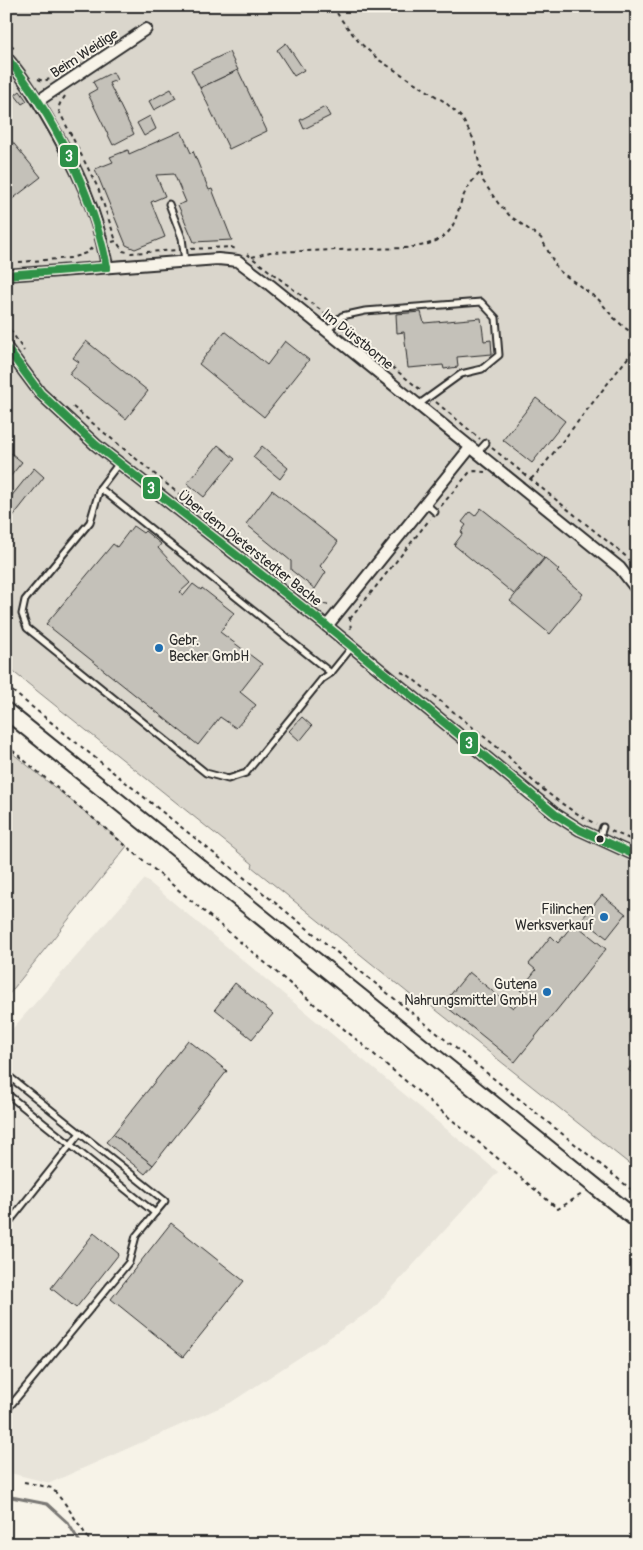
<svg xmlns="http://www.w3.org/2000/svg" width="643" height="1550" font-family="Pangolin,sans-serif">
  <rect width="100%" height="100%" fill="#f7f3e8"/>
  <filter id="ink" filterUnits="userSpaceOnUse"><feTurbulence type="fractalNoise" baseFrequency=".02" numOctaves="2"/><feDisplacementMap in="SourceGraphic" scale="10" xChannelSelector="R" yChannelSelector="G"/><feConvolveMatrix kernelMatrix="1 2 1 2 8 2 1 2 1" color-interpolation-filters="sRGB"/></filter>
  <g filter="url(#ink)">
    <path fill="#e8e4da" d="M 145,879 L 498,1172 L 373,1309 L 230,1403 L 50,1483 L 6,1472 L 6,1036 Z"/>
    <g fill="#dad6cc" stroke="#82807c">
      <path d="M 6,6 L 637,6 L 637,1170 L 421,998 L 418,1001 L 252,867 L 253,864 L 6,666 Z"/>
      <path d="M 6,748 L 127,846 L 6,998 Z"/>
    </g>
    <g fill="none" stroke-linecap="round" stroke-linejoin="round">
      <path stroke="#7a7874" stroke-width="3" d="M 6,1496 L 47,1504 L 68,1523 L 81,1544"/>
    </g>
    <g fill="#c4c1b9" stroke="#2b2b2b">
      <path d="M 286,43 L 304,70 L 294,76 L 277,50 Z"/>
      <path d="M 229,52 L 238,70 L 200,88 L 191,70 Z"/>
      <path d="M 238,70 L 267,131 L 229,149 L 200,88 Z"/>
      <path d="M 113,72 L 117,80 L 109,83 L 134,134 L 113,145 L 88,94 L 97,89 L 93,82 Z"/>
      <path d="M 171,89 L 176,98 L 154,110 L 149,101 Z"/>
      <path d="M 20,91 L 27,101 L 22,104 L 15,95 Z"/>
      <path d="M 325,107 L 330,116 L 304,129 L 300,120 Z"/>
      <path d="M 150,116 L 156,129 L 144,136 L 137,123 Z"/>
      <path d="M 181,131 L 191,153 L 193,151 L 209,190 L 212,189 L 232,240 L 194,242 L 178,205 L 186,202 L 174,174 L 156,175 L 165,196 L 151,202 L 165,237 L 135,249 L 126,245 L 95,169 L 113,162 L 110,157 L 128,150 L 129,154 Z"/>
      <path d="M 6,134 L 41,177 L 6,204 Z"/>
      <path d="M 421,312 L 424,323 L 481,318 L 484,341 L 491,340 L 492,354 L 457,357 L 458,367 L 444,369 L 443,365 L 408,368 L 404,332 L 397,333 L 396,314 Z"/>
      <path d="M 225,331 L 267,365 L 285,341 L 309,360 L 264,417 L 199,364 Z"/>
      <path d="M 86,341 L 148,391 L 126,419 L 69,374 L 79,362 L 73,358 Z"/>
      <path d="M 536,398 L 565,421 L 532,463 L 503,440 Z"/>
      <path d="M 218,445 L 235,459 L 204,497 L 187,483 Z"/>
      <path d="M 262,446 L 288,468 L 280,479 L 253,457 Z"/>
      <path d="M 6,449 L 22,462 L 6,482 Z"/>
      <path d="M 34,468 L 44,477 L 7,524 L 6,503 Z"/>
      <path d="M 272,490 L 338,542 L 320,566 L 326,572 L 315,589 L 291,570 L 291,561 L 246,524 Z"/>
      <path d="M 481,508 L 544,558 L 514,594 L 454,545 L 463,533 L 461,532 L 466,525 L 462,522 L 470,512 L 475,516 Z"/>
      <path d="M 133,526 L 143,533 L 145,531 L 161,544 L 158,548 L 190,583 L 180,592 L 184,595 L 193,584 L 201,590 L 202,588 L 234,613 L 220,632 L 262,664 L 240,692 L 256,705 L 236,728 L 220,717 L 198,745 L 46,624 L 113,544 L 117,547 Z"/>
      <path d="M 545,558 L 559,570 L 557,572 L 583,594 L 550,634 L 510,601 Z"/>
      <path d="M 302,717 L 312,726 L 300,741 L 289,731 Z"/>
      <path d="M 602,895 L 626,914 L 607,938 L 582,919 Z"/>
      <path d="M 574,923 L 606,949 L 515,1062 L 443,1004 L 469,972 L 513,1008 L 525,994 L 520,990 L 536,970 L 529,964 L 551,936 L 558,943 Z"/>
      <path d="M 235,983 L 273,1014 L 252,1039 L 215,1009 Z"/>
      <path d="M 188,1040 L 227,1071 L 153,1165 L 113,1134 Z"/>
      <path d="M 637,1059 L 637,1076 L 628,1070 Z"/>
      <path d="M 113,1134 L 153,1165 L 145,1174 L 106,1142 Z"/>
      <path d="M 171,1223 L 244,1281 L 183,1357 L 111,1299 Z"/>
      <path d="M 94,1233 L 119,1254 L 76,1308 L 51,1288 Z"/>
    </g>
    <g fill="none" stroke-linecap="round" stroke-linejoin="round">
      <defs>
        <g id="service">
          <path d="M 169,204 L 182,238 L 185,261"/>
          <path d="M 327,331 L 342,316 L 365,311 L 481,302 L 496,318 L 499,355 L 482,369 L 461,374 L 418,405"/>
          <path d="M 477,453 L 486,443"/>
          <path d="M 119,463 L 100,488 L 331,673 L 352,647"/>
          <path d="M 100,488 L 90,522 L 25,600 L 22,614 L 27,628 L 206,773 L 228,779 L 246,773 L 322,679 L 331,673"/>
          <path d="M 426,504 L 435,512"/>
          <path d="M 599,839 L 603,827"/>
          <path d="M 6,1074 L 165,1201 L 155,1213 L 6,1093"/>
          <path d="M 6,1226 L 80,1133"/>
          <path d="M 6,1411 L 129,1262 L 136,1236 L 155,1213"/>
        </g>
        <g id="minor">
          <path d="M 6,57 C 22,75 35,96 47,117 C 75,164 98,212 107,267"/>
          <path d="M 38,101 L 146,29"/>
          <path d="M 6,275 L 218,259 L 238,261 L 270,285 L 620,568 L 637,590"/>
          <path d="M 6,347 L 40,393 L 96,445 L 327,626 L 555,814 L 580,830 L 637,856"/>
          <path d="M 327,626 L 470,448"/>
        </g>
        <path id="primary" d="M 6,711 L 637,1220"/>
      </defs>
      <use href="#service" stroke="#2b2b2b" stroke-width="9"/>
      <use href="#minor" stroke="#2b2b2b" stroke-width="14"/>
      <use href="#primary" stroke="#2b2b2b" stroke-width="19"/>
      <g stroke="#2b2b2b" stroke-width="2" stroke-dasharray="4 4" stroke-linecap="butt">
        <path d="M 333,6 L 340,18 L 359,42 L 379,60 L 445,102 L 462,118 L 474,140 L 483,181 L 498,203 L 510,216 L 541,238 L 558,270 L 599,300 L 613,317 L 625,328 L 637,336"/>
        <path d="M 6,39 L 15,50"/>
        <path d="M 38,79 L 43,81 L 50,79"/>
        <path d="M 65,96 C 62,102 58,103 59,111 L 98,188 L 116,241"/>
        <path d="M 112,242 L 116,241 L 123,251 L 131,253 L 177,250"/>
        <path d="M 191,249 L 231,247 L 238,250"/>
        <path d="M 247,254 L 331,318"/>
        <path d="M 252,257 L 270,252 L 404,248 C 475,242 443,207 480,173"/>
        <path d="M 19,262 L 71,258 L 86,253 L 93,247"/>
        <path d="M 6,323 L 24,351"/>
        <path d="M 342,327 L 422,391"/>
        <path d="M 436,402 L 480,439"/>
        <path d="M 73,407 L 208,518"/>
        <path d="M 492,448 L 628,558 L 637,569"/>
        <path d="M 531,479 L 540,470 L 637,346"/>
        <path d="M 441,506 L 469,473 L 475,471 L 485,472"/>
        <path d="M 316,603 L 331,605"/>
        <path d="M 349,617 L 350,619 L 351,632"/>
        <path d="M 350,619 L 430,519"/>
        <path d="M 401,672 L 408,675 L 508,756 C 528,780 567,810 596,824"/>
        <path d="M 6,686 L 637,1194"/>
        <path d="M 6,745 L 558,1209 L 582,1194"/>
        <path d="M 611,831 L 637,842"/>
        <path d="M 24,1482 L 52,1488 L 66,1505 L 92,1544"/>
      </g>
      <use href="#service" stroke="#f7f3e8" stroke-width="5"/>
      <use href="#minor" stroke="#f7f3e8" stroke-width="10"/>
      <use href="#primary" stroke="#f7f3e8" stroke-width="15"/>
      <defs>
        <g id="bus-1">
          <path d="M 6,57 C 54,114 93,195 107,267"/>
          <path d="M 6,275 L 107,267"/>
          <path d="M 6,347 L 40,393 L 96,445 L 327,626 L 555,814 L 580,830 L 637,856"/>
        </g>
      </defs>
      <use href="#bus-1" stroke="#f7f3e8" stroke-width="11"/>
      <use href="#bus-1" stroke="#2d9147" stroke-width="8"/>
    </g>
  </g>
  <g fill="#1f6fb2" stroke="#f7f3e8" stroke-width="2">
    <circle cx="159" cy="648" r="5"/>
    <circle cx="604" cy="917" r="5"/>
    <circle cx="547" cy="992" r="5"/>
  </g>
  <circle fill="#2b2b2b" stroke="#f7f3e8" stroke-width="2" cx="600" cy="839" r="4.5"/>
  <g text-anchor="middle" stroke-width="4" stroke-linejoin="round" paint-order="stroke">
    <g font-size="14" fill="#2b2b2b" stroke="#f7f3e8">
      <text transform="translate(84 53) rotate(-33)" y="5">Beim Weidige</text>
      <text transform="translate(358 339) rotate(39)" y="5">Im Dürstborne</text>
      <text transform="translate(250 548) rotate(38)" y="5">Über dem Dieterstedter Bache</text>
    </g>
    <g font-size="14" fill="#2b2b2b" stroke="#f7f3e8" text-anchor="end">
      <text x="169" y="645" text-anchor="start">Gebr.<tspan x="169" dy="16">Becker GmbH</tspan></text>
      <text x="594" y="914">Filinchen<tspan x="594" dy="16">Werksverkauf</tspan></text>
      <text x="537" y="989">Gutena<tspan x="537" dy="16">Nahrungsmittel GmbH</tspan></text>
    </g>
  </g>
  <g stroke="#f7f3e8" stroke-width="2">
    <rect x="59" y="144" width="20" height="24" rx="5" fill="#2d9147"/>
    <rect x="142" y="476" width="19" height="24" rx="5" fill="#2d9147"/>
    <rect x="459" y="731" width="20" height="24" rx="5" fill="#2d9147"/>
  </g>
  <g font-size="14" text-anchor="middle" font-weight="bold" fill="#fff">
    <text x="69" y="161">3</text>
    <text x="151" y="493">3</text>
    <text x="469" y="748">3</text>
  </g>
  <rect width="643" height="1550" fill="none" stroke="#f7f3e8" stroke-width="25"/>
  <rect x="12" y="12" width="618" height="1525" fill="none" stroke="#2b2b2b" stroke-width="2" filter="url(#ink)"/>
</svg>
